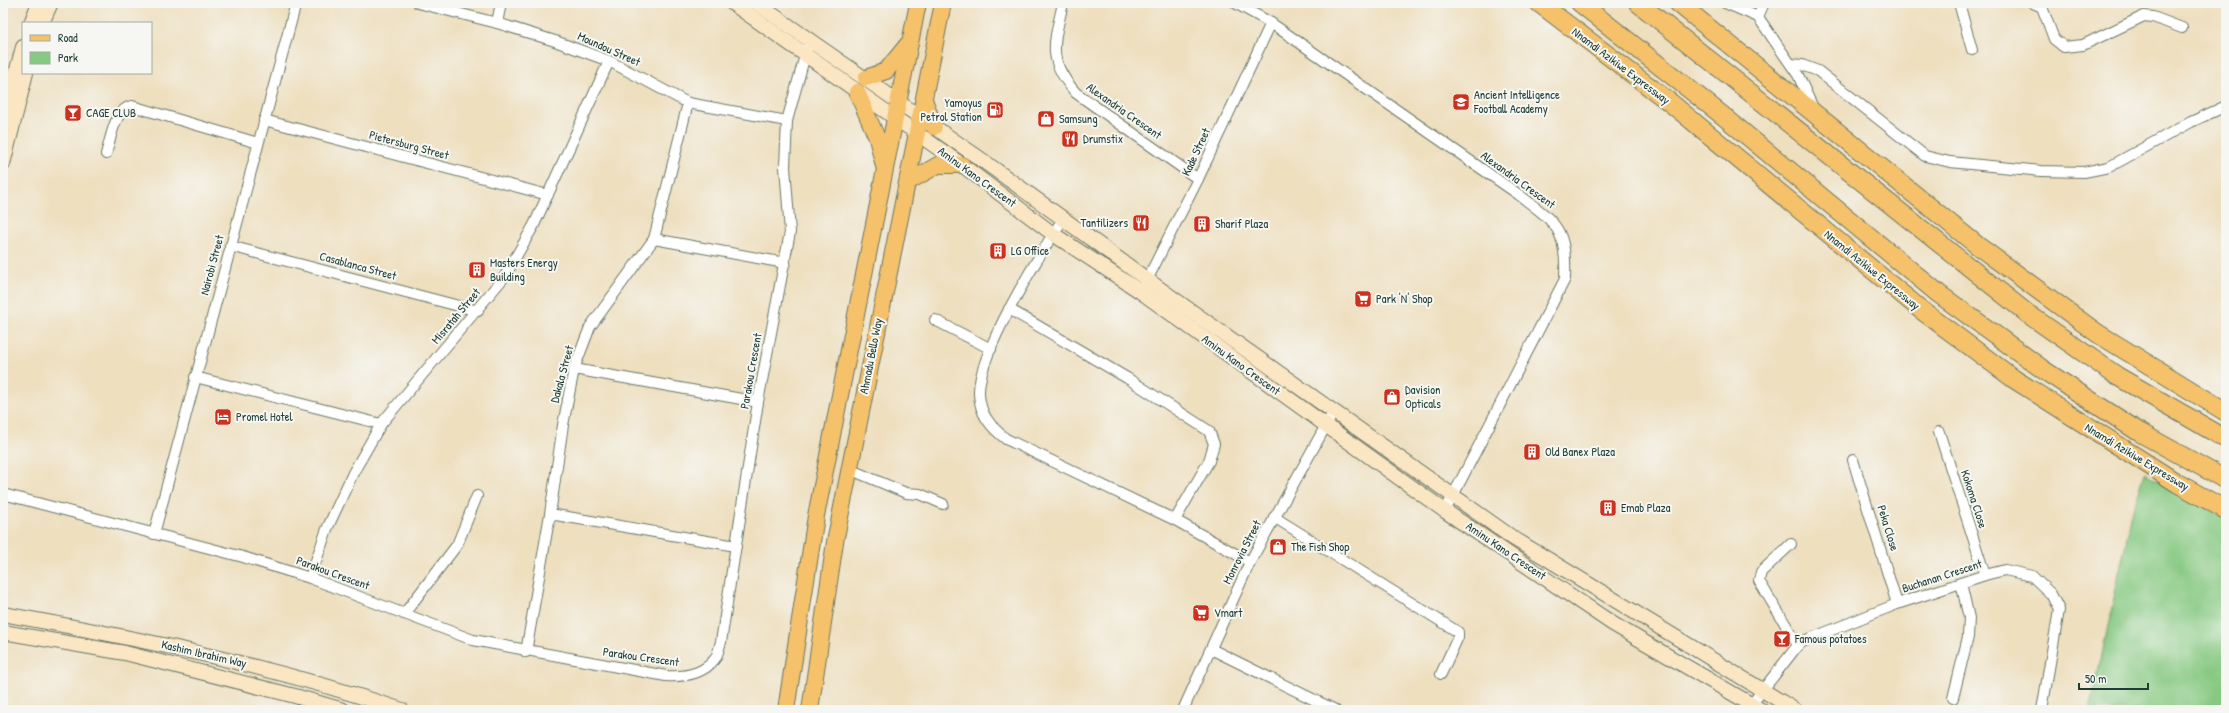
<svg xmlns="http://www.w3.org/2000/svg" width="2229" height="713" font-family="'Patrick Hand',sans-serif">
  <rect width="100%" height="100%" fill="#f6f6f2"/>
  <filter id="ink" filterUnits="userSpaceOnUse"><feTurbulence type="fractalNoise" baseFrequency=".025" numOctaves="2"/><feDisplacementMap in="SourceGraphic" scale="8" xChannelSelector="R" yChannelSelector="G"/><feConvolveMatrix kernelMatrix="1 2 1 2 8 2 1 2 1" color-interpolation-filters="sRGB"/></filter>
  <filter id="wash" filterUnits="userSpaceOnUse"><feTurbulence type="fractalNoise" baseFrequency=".012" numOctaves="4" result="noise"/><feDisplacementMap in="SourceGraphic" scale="16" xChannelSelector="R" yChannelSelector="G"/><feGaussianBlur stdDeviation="0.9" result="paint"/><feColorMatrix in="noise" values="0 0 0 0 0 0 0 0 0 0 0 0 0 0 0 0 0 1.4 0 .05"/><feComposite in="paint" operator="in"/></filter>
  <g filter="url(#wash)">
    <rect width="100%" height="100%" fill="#eedfbf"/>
    <path fill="#87c982" stroke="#53835b" d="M 2145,473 L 2226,518 L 2226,710 L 2090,710 L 2133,509 Z"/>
  </g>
  <g filter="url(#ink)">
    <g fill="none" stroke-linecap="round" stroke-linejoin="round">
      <defs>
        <g id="street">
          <path d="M 418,3 L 497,23 L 555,41 L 609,61 L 688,103 L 787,121"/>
          <path d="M 1063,3 C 1054,44 1046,59 1076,93 L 1198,179"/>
          <path d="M 1235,3 L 1271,23 L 1518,194 C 1556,223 1567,228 1565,279 L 1445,511"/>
          <path d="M 1725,3 L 1758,17 L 1798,75 L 1814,110"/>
          <path d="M 1959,3 L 1972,50"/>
          <path d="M 2033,3 L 2042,7 L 2054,39 L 2064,47 L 2083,45 L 2144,16 L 2153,17 L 2182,28"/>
          <path d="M 1758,17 L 1764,3"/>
          <path d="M 497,23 L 501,3"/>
          <path d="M 1791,64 L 1802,65 L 1818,71 L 1925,156 L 1950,162 L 2041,171 L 2084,172 L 2109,167 L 2191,122 L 2226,106"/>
          <path d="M 264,120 L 548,195"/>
          <path d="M 106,154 C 111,139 114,109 132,106 L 258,143"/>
          <path d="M 1063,219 C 1040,254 977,354 979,394 C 980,415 991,427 1006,439 L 1175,520 L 1250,562"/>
          <path d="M 654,239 L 785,263"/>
          <path d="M 230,246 L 478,311"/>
          <path d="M 1145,284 L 1198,179 L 1271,23"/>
          <path d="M 1009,309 L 1127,378 L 1209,431 L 1214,444 L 1209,461 L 1175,520"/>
          <path d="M 935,320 L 991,349"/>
          <path d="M 574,369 L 758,402"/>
          <path d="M 195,377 L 381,424"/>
          <path d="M 1939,432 L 1985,575"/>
          <path d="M 1853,460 L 1897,604"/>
          <path d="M 849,469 L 906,493 L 920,494 L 943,504"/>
          <path d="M 3,494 L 243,557 L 310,578 L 473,640 L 666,676 C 683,677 702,675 714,660 C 718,656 719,647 721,642 L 758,402 L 790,232 L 785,167 L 787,121 L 807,48"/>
          <path d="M 550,514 L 736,546"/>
          <path d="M 1274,517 L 1458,632 L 1458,637 L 1441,674"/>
          <path d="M 154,534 L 296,3"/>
          <path d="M 1791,544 L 1761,572 L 1759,581 L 1798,645"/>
          <path d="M 310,578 L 327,529 L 353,473 L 381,424 L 505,276 L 534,225 L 609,61"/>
          <path d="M 404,614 L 457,545 L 477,496"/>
          <path d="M 1211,649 L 1335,710"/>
          <path d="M 526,652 L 550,514 L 563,425 L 574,369 L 590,327 L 654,239 L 688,103"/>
          <path d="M 1953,698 L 1968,637 L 1969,618 L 1961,583"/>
          <path d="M 1751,705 L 1798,645 L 1804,641 L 1897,604 L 1985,575 L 2005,570 L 2032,576 L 2051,594 L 2059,610 L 2042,710"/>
          <path d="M 1183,710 L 1250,562 L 1334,411"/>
        </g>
        <g id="secondary">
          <path d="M 732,3 L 962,165 L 1053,234 L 1141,292 L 1445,511 L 1613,624 L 1761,710"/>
          <path d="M 756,3 L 982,160 L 1174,299 L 1513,538 L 1795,710"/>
          <path d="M 31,23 L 39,3"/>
          <path d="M 42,23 L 51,3"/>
          <path d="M 3,121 L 23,47"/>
          <path d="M 3,164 L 26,73"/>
          <path d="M 3,614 C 138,638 272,666 402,710"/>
          <path d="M 3,632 L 125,653 L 295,696 L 343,710"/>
        </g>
        <g id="primary">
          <path d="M 866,78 L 886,71 L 908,44"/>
          <path d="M 857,92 L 877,138 L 884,166"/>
          <path d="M 925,102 L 934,127"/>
          <path d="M 908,182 L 938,165 L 962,165"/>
          <path d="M 786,710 L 816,516 L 918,3"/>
          <path d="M 810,710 L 835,542 L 943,3"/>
        </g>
        <g id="highway">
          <path d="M 1539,3 L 1672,104 L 1920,309 L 2014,379 L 2177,483 L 2226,510"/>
          <path d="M 1580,3 L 1727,119 L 1939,294 L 2045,371 L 2139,432 L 2226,480"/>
          <path d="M 1638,3 L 2028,314 L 2117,376 L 2226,439"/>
          <path d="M 1678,3 L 1978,246 L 2097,333 L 2226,412"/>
        </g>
      </defs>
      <use href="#street" stroke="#677665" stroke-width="12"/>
      <use href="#secondary" stroke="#677665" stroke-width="16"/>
      <use href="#primary" stroke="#677665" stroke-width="18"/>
      <use href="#highway" stroke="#677665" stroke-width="20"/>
      <use href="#street" stroke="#fff" stroke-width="10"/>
      <use href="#secondary" stroke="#fbe6c4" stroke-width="14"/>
      <use href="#primary" stroke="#f5c16b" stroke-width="16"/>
      <use href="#highway" stroke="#f5c16b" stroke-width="18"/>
    </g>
  </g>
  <defs>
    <symbol id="school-square" viewBox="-11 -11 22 22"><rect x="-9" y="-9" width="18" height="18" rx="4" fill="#c8321e" stroke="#f6f6f2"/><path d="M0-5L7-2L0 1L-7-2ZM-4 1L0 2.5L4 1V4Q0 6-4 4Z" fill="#fff"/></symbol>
    <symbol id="fuel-square" viewBox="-11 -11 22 22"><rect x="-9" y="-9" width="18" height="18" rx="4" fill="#c8321e" stroke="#f6f6f2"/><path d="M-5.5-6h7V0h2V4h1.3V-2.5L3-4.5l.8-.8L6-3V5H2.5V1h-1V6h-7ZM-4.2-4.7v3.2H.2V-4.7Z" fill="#fff"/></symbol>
    <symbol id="bar-square" viewBox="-11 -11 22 22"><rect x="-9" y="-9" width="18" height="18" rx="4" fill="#c8321e" stroke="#f6f6f2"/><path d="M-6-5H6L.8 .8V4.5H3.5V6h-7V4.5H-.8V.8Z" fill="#fff"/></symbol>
    <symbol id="shop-square" viewBox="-11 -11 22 22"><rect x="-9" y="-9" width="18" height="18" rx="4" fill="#c8321e" stroke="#f6f6f2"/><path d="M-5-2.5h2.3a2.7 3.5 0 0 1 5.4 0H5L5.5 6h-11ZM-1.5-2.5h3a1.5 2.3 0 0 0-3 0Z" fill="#fff"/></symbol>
    <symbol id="restaurant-square" viewBox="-11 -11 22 22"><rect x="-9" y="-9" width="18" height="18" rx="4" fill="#c8321e" stroke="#f6f6f2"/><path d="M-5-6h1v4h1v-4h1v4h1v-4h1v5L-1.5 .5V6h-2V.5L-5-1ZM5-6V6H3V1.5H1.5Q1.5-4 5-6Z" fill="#fff"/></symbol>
    <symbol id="building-square" viewBox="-11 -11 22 22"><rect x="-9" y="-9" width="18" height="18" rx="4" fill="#c8321e" stroke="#f6f6f2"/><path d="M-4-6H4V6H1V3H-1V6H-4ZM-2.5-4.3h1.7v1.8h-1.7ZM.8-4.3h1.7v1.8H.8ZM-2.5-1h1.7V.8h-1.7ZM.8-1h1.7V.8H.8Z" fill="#fff"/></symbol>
    <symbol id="supermarket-square" viewBox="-11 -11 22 22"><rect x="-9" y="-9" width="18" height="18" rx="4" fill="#c8321e" stroke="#f6f6f2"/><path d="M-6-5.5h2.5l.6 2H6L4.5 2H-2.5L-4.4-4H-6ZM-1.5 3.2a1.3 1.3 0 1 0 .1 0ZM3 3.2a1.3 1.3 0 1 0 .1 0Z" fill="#fff"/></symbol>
    <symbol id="hotel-square" viewBox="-11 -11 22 22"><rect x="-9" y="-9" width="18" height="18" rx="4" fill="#c8321e" stroke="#f6f6f2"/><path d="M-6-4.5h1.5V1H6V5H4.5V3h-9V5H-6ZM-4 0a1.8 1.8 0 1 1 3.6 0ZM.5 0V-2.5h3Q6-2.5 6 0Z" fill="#fff"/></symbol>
  </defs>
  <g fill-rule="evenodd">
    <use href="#school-square" x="1451" y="92" width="20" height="20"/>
    <use href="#fuel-square" x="985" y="100" width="20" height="20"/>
    <use href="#bar-square" x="63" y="103" width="20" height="20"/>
    <use href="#shop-square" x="1036" y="109" width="20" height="20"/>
    <use href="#restaurant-square" x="1060" y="129" width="20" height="20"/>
    <use href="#restaurant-square" x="1131" y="213" width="20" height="20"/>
    <use href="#building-square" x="1192" y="214" width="20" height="20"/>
    <use href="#building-square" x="988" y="241" width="20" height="20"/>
    <use href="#building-square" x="467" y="260" width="20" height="20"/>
    <use href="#supermarket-square" x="1353" y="289" width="20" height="20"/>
    <use href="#shop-square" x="1382" y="387" width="20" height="20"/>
    <use href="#hotel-square" x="213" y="407" width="20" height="20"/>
    <use href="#building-square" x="1522" y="442" width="20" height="20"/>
    <use href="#building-square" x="1598" y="498" width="20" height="20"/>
    <use href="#shop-square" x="1268" y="537" width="20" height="20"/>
    <use href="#supermarket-square" x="1191" y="603" width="20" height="20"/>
    <use href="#bar-square" x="1772" y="629" width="20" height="20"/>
  </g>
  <g text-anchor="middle" stroke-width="4" stroke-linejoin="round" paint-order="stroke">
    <g font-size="12" fill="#1f3d34" stroke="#f6f6f2">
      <text transform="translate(609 49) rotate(24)" y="4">Moundou Street</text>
      <text transform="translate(1621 66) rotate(37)" y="4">Nnamdi Azikiwe Expressway</text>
      <text transform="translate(1124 111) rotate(35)" y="4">Alexandria Crescent</text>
      <text transform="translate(409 145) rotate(15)" y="4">Pietersburg Street</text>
      <text transform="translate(1196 152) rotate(-65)" y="4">Kade Street</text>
      <text transform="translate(977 177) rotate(36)" y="4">Aminu Kano Crescent</text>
      <text transform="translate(1518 180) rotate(36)" y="4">Alexandria Crescent</text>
      <text transform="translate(212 265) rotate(-75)" y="4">Nairobi Street</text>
      <text transform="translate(358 266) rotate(15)" y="4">Casablanca Street</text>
      <text transform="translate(1872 270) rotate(39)" y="4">Nnamdi Azikiwe Expressway</text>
      <text transform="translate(456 316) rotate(-50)" y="4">Misratah Street</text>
      <text transform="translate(871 356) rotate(-79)" y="4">Ahmadu Bello Way</text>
      <text transform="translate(1241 365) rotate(36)" y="4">Aminu Kano Crescent</text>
      <text transform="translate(751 371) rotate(-80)" y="4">Parakou Crescent</text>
      <text transform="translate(562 374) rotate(-75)" y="4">Dakala Street</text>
      <text transform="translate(2137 457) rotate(31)" y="4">Nnamdi Azikiwe Expressway</text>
      <text transform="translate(1974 499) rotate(72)" y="4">Kokoma Close</text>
      <text transform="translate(1888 528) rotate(73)" y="4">Peka Close</text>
      <text transform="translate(1506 551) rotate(34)" y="4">Aminu Kano Crescent</text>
      <text transform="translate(1242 552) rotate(-63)" y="4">Monrovia Street</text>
      <text transform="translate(333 573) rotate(20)" y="4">Parakou Crescent</text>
      <text transform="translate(1942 576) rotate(-18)" y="4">Buchanan Crescent</text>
      <text transform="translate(204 654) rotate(13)" y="4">Kashim Ibrahim Way</text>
      <text transform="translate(641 657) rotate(8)" y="4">Parakou Crescent</text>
    </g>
    <g font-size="12" fill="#1f3d34" stroke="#f6f6f2" text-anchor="start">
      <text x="1474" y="99">Ancient Intelligence<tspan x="1474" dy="14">Football Academy</tspan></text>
      <text x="982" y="107" text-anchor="end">Yamoyus<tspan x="982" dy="14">Petrol Station</tspan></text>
      <text x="86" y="117">CAGE CLUB</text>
      <text x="1059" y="123">Samsung</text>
      <text x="1083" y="143">Drumstix</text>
      <text x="1128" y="227" text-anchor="end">Tantilizers</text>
      <text x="1215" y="228">Sharif Plaza</text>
      <text x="1011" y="255">LG Office</text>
      <text x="490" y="267">Masters Energy<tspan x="490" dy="14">Building</tspan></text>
      <text x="1376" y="303">Park 'N' Shop</text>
      <text x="1405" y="394">Davision<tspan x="1405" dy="14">Opticals</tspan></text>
      <text x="236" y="421">Promel Hotel</text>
      <text x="1545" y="456">Old Banex Plaza</text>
      <text x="1621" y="512">Emab Plaza</text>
      <text x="1291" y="551">The Fish Shop</text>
      <text x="1214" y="617">Vmart</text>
      <text x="1795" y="643">Famous potatoes</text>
    </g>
  </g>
  <rect width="2229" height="713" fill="none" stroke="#f6f6f2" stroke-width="16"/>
  <rect x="22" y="22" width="130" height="52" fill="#f6f6f2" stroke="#a0aca6"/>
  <rect x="30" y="35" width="20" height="6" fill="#f5c16b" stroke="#a0aca6"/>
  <text x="58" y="42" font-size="12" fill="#1f3d34">Road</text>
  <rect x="30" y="52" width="20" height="12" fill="#87c982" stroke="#a0aca6"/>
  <text x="58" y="62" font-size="12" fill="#1f3d34">Park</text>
  <path d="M2079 683v6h69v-6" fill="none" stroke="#1f3d34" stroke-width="2"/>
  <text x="2085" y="683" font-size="12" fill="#1f3d34" stroke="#f6f6f2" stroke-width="3" paint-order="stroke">50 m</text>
</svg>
